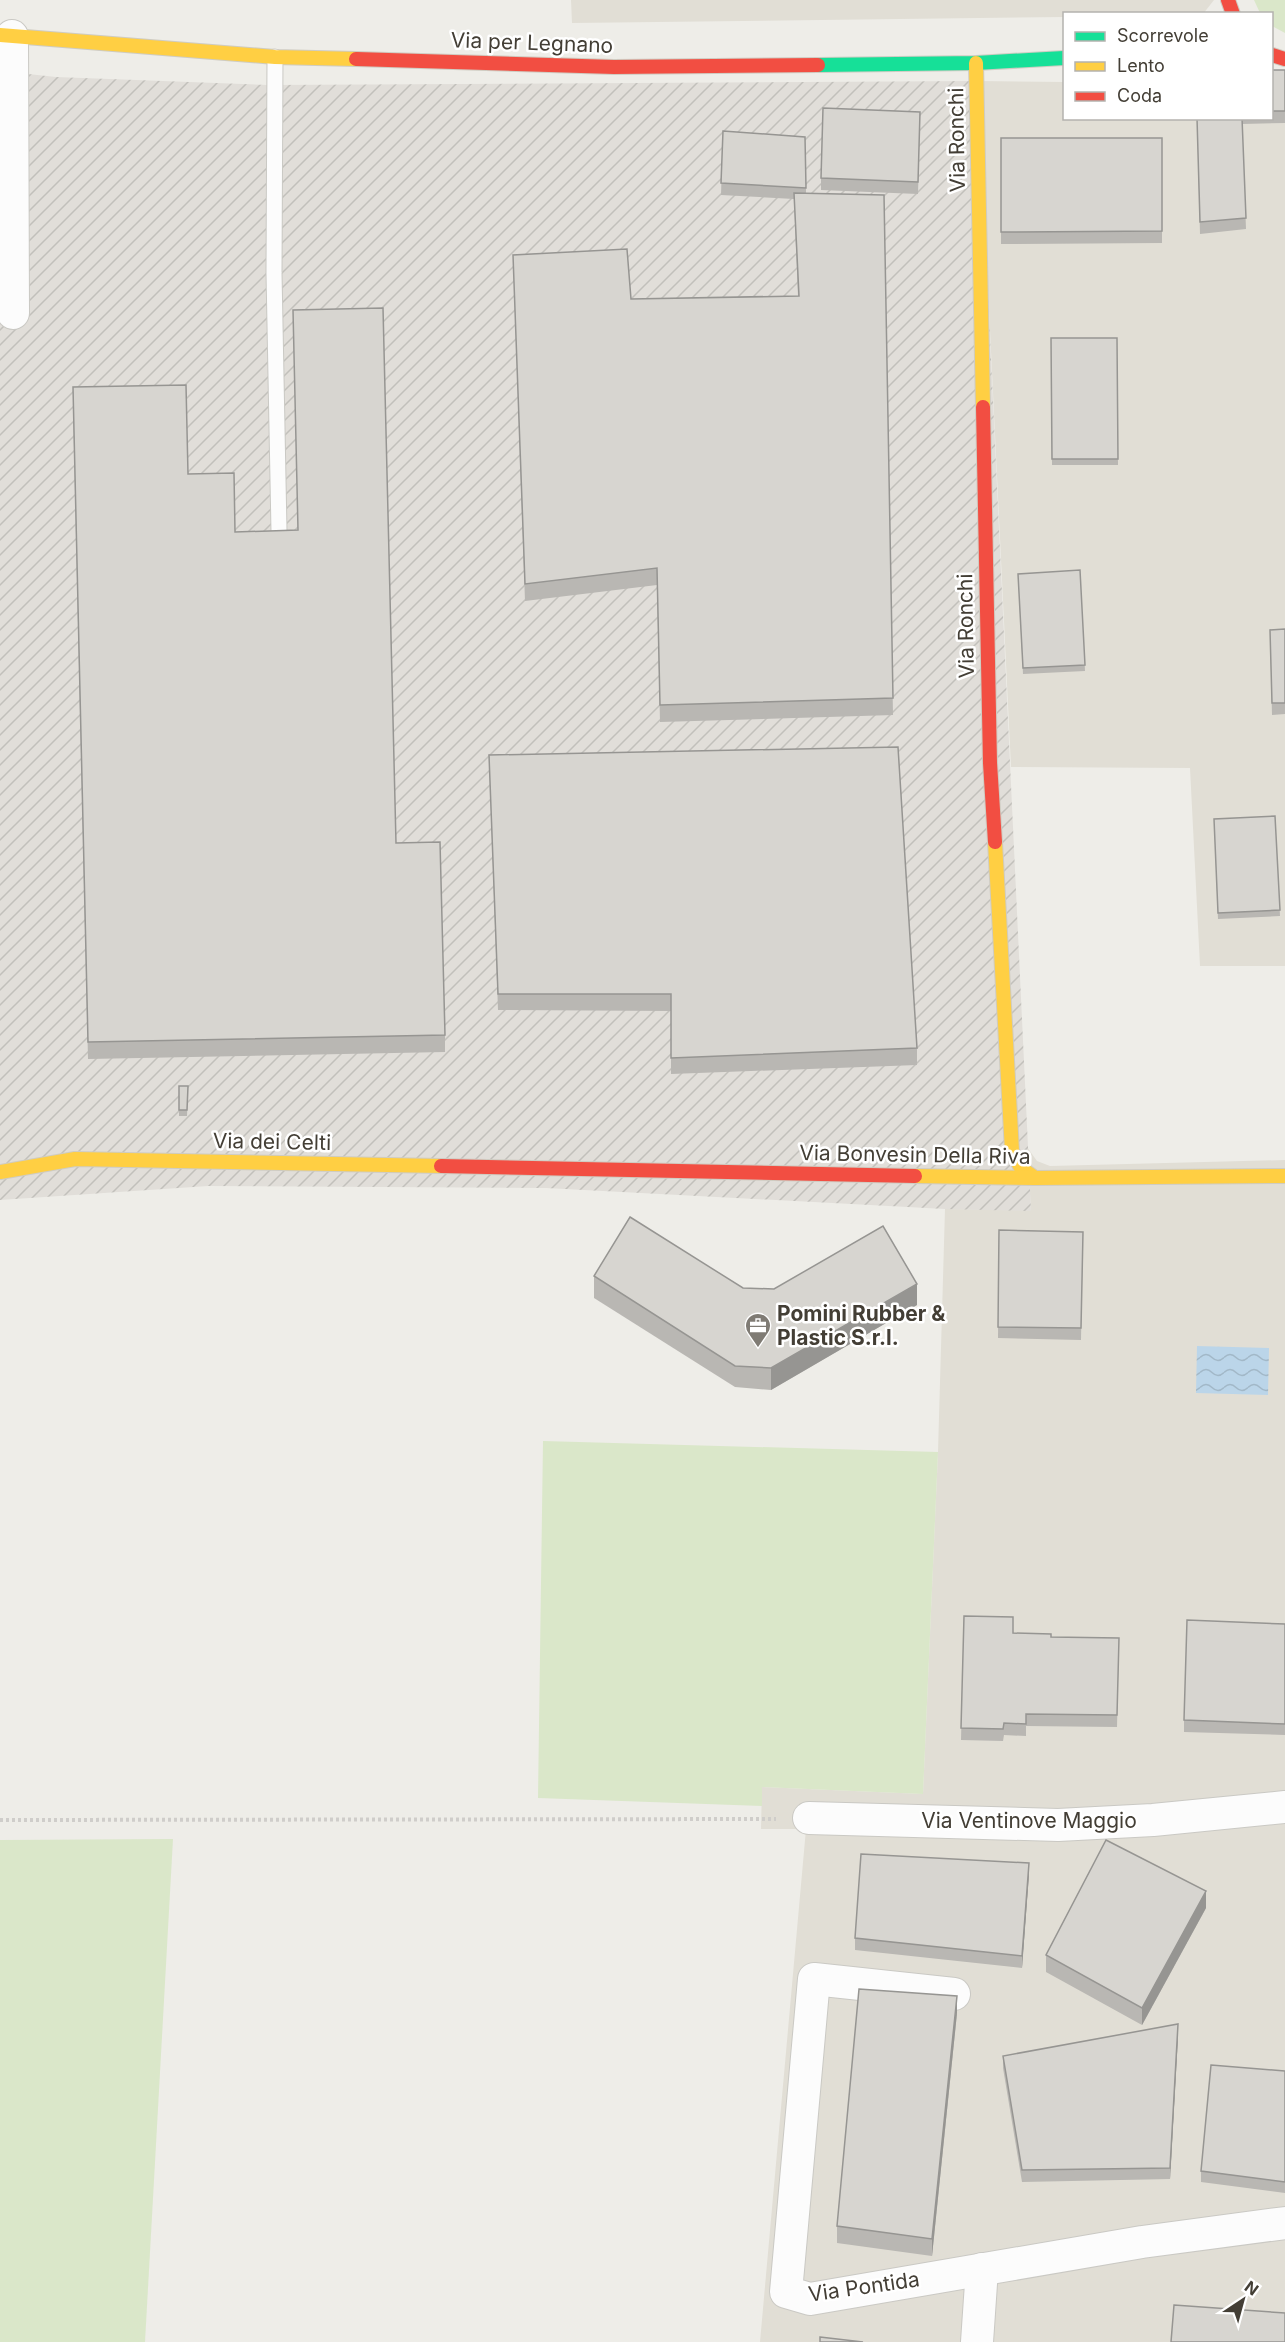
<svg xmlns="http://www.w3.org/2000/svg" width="1285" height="2342" font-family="Inter,sans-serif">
  <defs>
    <pattern id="industrial-furrows" width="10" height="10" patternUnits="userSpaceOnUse" patternTransform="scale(1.5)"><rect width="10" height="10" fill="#e1ded9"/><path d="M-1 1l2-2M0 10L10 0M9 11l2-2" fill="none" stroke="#c2c0bb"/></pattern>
    <pattern id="water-waves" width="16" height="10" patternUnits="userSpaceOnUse" patternTransform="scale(1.5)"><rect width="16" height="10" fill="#bbd5e9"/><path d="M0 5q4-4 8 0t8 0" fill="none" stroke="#a2b8c8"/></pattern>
  </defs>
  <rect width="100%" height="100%" fill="#eeede8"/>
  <g fill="#e1ded5">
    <path d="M 571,0 L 1214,0 L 1203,14 L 1064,14 L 1064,17 L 572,23 Z"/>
    <path d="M 978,81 L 1064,82 L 1064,118 L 1272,118 L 1285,81 L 1285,966 L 1200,966 L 1190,768 L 1011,767 Z"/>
    <path d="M 1027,1147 L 1037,1161 L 1050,1166 L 1285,1160 L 1285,2342 L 760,2342 L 806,1829 L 761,1829 L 762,1787 L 923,1794 L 938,1452 L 945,1209 L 1031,1210 Z"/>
  </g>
  <path fill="url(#industrial-furrows)" d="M 0,71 L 56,77 L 268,85 L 978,81 L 1031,1211 L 945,1209 L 546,1188 L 208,1186 L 0,1200 Z"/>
  <g fill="#dae7c9">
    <path d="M 1254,0 L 1285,0 L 1285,33 L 1272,26 L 1272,14 L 1260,13 Z"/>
    <path d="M 543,1441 L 938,1452 L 923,1794 L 762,1787 L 762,1806 L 538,1798 Z"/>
    <path d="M 173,1839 L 145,2342 L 0,2342 L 0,1840 Z"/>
  </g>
  <path fill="url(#water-waves)" d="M 1197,1346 L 1269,1348 L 1268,1395 L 1196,1393 Z"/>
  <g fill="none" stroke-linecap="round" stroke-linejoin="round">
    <defs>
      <path id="lane" d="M 275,57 L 274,273 L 279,531"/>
      <g id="street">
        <path d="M 12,36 L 13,313"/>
        <path d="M 809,1818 L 1058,1825 L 1153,1820 L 1285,1807"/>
        <path d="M 954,1994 L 814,1979 L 786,2292 L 810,2299 L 1142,2242 L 1285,2223"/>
        <path d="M 977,2342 L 982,2269"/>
      </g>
      <path id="fast" d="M 818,65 L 976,63 L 1064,58"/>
      <g id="slow">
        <path d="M 0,35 L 275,57 L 356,59"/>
        <path d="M 976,63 L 983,407"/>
        <path d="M 995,842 L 1012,1151 L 1021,1168 L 1035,1178"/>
        <path d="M 0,1172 L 75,1159 L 441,1166"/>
        <path d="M 915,1176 L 1035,1178 L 1285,1176"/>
      </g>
      <g id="jam">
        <path d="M 1228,0 L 1233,14"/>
        <path d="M 1272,55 L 1285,59"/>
        <path d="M 356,59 L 614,67 L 818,65"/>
        <path d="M 983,407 L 990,763 L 995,842"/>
        <path d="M 441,1166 L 915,1176"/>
      </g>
    </defs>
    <use href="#lane" stroke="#cac9c4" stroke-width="17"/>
    <use href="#street" stroke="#cac9c4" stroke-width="34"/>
    <use href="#fast" stroke="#cfccc2" stroke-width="16"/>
    <use href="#slow" stroke="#cfccc2" stroke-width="16"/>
    <use href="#jam" stroke="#cfccc2" stroke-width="16"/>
    <path stroke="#cfcdca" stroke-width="4" stroke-dasharray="3 3" stroke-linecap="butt" d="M 0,1820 L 776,1819"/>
    <use href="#lane" stroke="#fcfcfc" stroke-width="15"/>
    <use href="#street" stroke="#fcfcfc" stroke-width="32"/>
    <use href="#fast" stroke="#16e098" stroke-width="14"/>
    <use href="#slow" stroke="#ffcf43" stroke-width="14"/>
    <use href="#jam" stroke="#f24e42" stroke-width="14"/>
  </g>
  <g fill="#b9b7b3">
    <path d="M 1272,70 L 1285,70 L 1285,123 L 1242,124 L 1246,229 L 1200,234 L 1197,118 L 1272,118 Z"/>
    <path d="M 920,112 L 918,194 L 821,190 L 821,178 Z"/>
    <path d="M 723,131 L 806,188 L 806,194 L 884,195 L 893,715 L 660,722 L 657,585 L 525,601 L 513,255 L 631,299 L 798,296 L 794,199 L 721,195 Z"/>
    <path d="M 1001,138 L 1162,138 L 1162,243 L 1001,244 Z"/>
    <path d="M 1051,338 L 1117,338 L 1118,465 L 1052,465 Z"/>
    <path d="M 73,404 L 188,474 L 235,532 L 396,843 L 445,1035 L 445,1052 L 88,1059 Z"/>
    <path d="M 1080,570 L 1085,671 L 1023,674 L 1018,574 Z"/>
    <path d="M 1285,629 L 1285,714 L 1272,715 L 1270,630 Z"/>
    <path d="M 489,755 L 917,1048 L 917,1065 L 671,1074 L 671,1011 L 498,1010 Z"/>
    <path d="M 1275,816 L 1280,916 L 1218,919 L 1214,819 Z"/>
    <path d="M 179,1086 L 188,1086 L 187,1116 L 179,1116 Z"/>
    <path d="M 999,1230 L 1083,1232 L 1081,1340 L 998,1338 Z"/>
    <path d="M 594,1276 L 743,1288 L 917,1305 L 771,1390 L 735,1387 L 594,1298 Z"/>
    <path d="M 964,1616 L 1013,1633 L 1051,1637 L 1119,1638 L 1117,1727 L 1026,1726 L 1026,1736 L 1004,1735 L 1003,1741 L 961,1740 Z"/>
    <path d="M 1285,1624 L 1285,1735 L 1184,1732 L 1184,1720 Z"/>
    <path d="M 1029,1874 L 1022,1968 L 855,1950 L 855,1938 Z"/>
    <path d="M 1206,1908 L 1142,2025 L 1046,1972 L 1046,1955 Z"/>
    <path d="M 957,2013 L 932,2256 L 837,2243 L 837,2226 Z"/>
    <path d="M 1178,2036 L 1170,2179 L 1022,2182 L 1003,2068 L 1003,2056 Z"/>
    <path d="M 1285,2071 L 1285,2193 L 1201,2182 L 1201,2171 Z"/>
  </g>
  <g fill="#969592">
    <path d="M 917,1284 L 917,1305 L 771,1390 L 771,1368 Z"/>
    <path d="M 1029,1863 L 1029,1874 L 1022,1968 L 1022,1956 Z"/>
    <path d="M 1206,1891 L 1206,1908 L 1142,2025 L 1142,2008 Z"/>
    <path d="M 957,1996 L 957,2013 L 932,2256 L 932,2239 Z"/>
    <path d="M 1178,2024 L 1178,2036 L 1170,2179 L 1170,2168 Z"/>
  </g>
  <g fill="#d7d5d0" stroke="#969592" stroke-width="1.5">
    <rect x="1272" y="70" width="13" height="41"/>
    <path d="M 823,108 L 920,112 L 918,182 L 821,178 Z"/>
    <path d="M 1197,118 L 1242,118 L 1246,218 L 1200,222 Z"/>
    <path d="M 723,131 L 805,137 L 806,188 L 721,183 Z"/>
    <path d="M 1001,138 L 1162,138 L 1162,231 L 1001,232 Z"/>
    <path d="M 794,193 L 884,195 L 893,698 L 660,705 L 657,568 L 525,584 L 513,255 L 627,249 L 631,299 L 799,296 Z"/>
    <path d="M 383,308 L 396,843 L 440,842 L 445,1035 L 88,1042 L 73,387 L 186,385 L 188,474 L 234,473 L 235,532 L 298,530 L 293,310 Z"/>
    <path d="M 1051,338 L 1117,338 L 1118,459 L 1052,459 Z"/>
    <path d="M 1080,570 L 1085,665 L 1023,668 L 1018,574 Z"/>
    <path d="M 1285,629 L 1285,703 L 1272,703 L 1270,630 Z"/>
    <path d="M 898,747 L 917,1048 L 671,1058 L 671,994 L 498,994 L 489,755 Z"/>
    <path d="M 1275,816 L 1280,910 L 1218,913 L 1214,819 Z"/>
    <path d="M 179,1086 L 188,1086 L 187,1110 L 179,1110 Z"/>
    <path d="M 630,1217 L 743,1288 L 774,1289 L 883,1226 L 917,1284 L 771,1368 L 735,1366 L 594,1276 Z"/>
    <path d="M 999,1230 L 1083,1232 L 1081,1328 L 998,1327 Z"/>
    <path d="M 964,1616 L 1013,1617 L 1013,1633 L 1051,1634 L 1051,1637 L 1119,1638 L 1117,1715 L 1026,1714 L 1026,1724 L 1004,1723 L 1003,1729 L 961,1728 Z"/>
    <path d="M 1187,1620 L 1285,1624 L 1285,1724 L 1184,1720 Z"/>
    <path d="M 1106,1840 L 1206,1891 L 1142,2008 L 1046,1955 Z"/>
    <path d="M 861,1854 L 1029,1863 L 1022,1956 L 855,1938 Z"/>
    <path d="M 859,1989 L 957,1996 L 932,2239 L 837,2226 Z"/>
    <path d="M 1178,2024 L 1170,2168 L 1022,2170 L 1003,2056 Z"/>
    <path d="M 1211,2065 L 1285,2071 L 1285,2182 L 1201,2171 Z"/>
    <path d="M 1174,2305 L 1285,2313 L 1285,2342 L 1171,2342 Z"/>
    <path d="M 820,2337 L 863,2342 L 820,2342 Z"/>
  </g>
  <defs>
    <symbol id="office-pin" viewBox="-11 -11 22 30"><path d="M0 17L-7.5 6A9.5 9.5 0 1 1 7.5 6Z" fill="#7f7b74" stroke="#fff"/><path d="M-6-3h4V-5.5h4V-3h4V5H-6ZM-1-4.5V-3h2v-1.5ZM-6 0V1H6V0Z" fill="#fff"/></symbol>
  </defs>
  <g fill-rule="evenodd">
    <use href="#office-pin" x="743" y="1311" width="30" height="40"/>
  </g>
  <g text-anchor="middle" stroke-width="5" stroke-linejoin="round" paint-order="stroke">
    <g font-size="21" fill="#433e35" stroke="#fff">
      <text transform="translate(532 43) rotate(2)" y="7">Via per Legnano</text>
      <text transform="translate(957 140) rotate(-91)" y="7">Via Ronchi</text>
      <text transform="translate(966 626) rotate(-91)" y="7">Via Ronchi</text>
      <text transform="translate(272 1142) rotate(1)" y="7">Via dei Celti</text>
      <text transform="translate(915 1155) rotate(1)" y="7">Via Bonvesin Della Riva</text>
      <text x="1029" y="1828">Via Ventinove Maggio</text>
      <text transform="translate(864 2287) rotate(-8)" y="7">Via Pontida</text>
    </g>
    <g font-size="21" font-weight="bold" fill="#433e35" stroke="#fff" text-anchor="start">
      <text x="777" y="1321">Pomini Rubber &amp;<tspan x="777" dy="24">Plastic S.r.l.</tspan></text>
    </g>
  </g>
  <rect x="1063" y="12" width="210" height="108" fill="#ffffff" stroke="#b4b2ae" stroke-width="1.5"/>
  <rect x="1075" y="32" width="30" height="9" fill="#16e098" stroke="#b4b2ae" stroke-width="1.5"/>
  <text x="1117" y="42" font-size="18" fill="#433e35">Scorrevole</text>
  <rect x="1075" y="62" width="30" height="9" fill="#ffcf43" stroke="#b4b2ae" stroke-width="1.5"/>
  <text x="1117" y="72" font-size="18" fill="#433e35">Lento</text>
  <rect x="1075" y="92" width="30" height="9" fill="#f24e42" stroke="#b4b2ae" stroke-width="1.5"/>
  <text x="1117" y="102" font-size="18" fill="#433e35">Coda</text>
  <g transform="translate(1243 2300) rotate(36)" stroke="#ffffff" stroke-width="4.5" paint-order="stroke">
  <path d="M0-4.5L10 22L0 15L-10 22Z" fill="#433e35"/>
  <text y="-9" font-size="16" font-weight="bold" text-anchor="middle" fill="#433e35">N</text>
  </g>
</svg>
